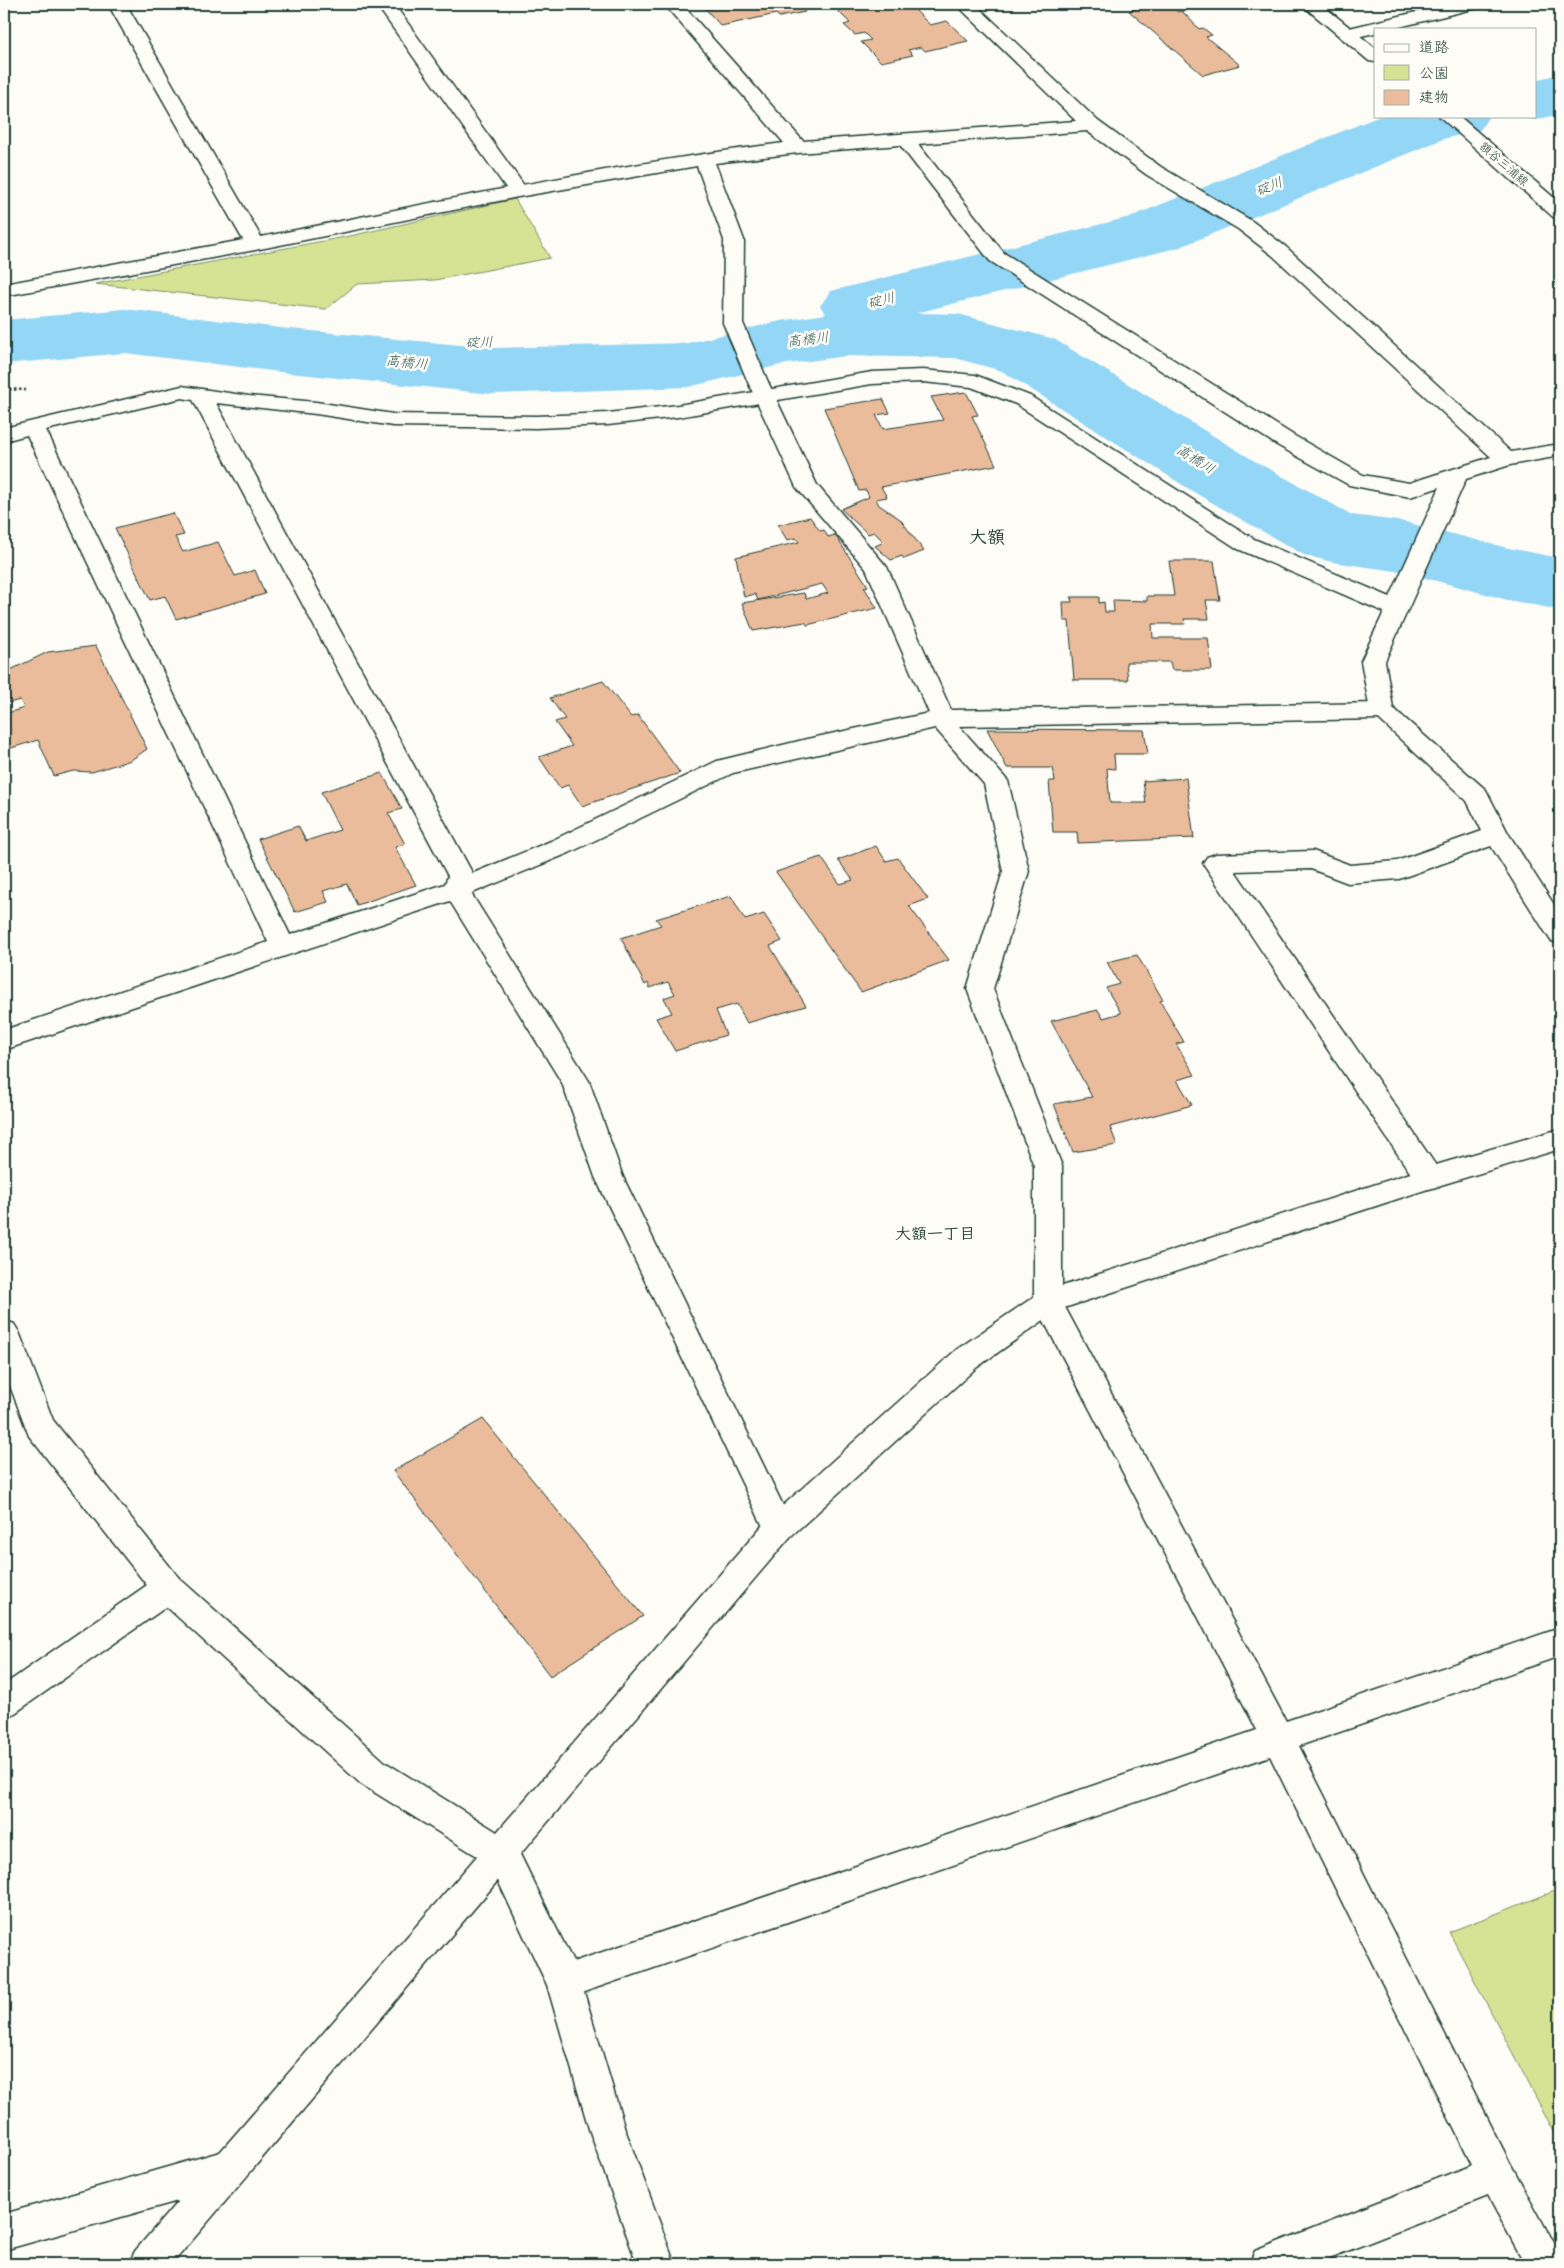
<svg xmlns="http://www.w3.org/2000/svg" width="1564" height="2268" font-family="Mali,'Klee One',sans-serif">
  <rect width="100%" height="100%" fill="#fdfcf7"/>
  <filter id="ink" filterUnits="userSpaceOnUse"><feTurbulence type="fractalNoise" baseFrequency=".02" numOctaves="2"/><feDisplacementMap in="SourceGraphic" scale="10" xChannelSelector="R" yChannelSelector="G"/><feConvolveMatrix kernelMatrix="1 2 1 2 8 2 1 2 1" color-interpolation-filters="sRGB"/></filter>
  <g filter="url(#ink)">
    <g fill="#d6e395" stroke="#7a9064">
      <path d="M 515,199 L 550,258 L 435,280 L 357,284 L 326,309 L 95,284 L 350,236 Z"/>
      <path d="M 1560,1889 L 1560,2143 L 1449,1932 Z"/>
    </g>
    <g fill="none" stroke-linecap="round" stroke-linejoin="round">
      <g fill="#93d6f5" fill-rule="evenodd">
        <path d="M 1560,74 L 1560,114 L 1535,120 L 1520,116 L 1535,116 L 1535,80 Z"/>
        <path d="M 1380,116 L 1489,116 L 1480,130 L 1443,139 L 1180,247 L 916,313 L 958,314 L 1054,339 L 1253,460 L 1352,515 L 1405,522 L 1508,548 L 1560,558 L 1560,610 L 1508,600 L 1403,572 L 1332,562 L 1304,555 L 1197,494 L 1002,371 L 955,358 L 846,356 L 780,365 L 688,387 L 492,394 L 280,372 L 125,353 L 4,364 L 4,320 L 125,309 L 280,328 L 492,348 L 688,343 L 780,321 L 826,314 L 820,306 L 831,291 L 1130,217 Z"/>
      </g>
    </g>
    <g fill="#ebbc9b" stroke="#1f3d34">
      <path d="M 701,4 L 798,4 L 805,12 L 779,17 L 776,14 L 721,26 Z"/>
      <path d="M 831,4 L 909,4 L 930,25 L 947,21 L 968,41 L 925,51 L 921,47 L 908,50 L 913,55 L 881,62 L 861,42 L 871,40 L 864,33 L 855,35 L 844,25 L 850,23 Z"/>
      <path d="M 1132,4 L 1168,4 L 1178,12 L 1182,11 L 1199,29 L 1203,28 L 1212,35 L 1206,37 L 1240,65 L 1203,75 L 1129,11 L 1137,8 Z"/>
      <path d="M 966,392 L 978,415 L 972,416 L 996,465 L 881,487 L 887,497 L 876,499 L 879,505 L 900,519 L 924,551 L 904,559 L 902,556 L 891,560 L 875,546 L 884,542 L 874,532 L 868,534 L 841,509 L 869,497 L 866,490 L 859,491 L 824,408 L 883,399 L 890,413 L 876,415 L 883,429 L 943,420 L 931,397 Z"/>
      <path d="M 173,513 L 184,535 L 175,537 L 183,552 L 218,542 L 235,576 L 255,570 L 265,594 L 176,619 L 165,596 L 150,600 L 115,528 Z"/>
      <path d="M 810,517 L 820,531 L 824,530 L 828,537 L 835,535 L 868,586 L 864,587 L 877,608 L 807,625 L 805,622 L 753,631 L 742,603 L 804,593 L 806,599 L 828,593 L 822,584 L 758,600 L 755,594 L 744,597 L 736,557 L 799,542 L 796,538 L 787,540 L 778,525 Z"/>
      <path d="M 1169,561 L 1214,561 L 1220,600 L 1206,600 L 1209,619 L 1184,619 L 1185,624 L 1152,624 L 1153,638 L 1208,638 L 1212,670 L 1172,670 L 1170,662 L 1126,662 L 1128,680 L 1074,680 L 1069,621 L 1064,621 L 1063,602 L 1072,602 L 1071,597 L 1099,597 L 1099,603 L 1104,602 L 1105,612 L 1114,612 L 1113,600 L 1147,601 L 1147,596 L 1174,596 Z"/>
      <path d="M 96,646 L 147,749 L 131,760 L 92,772 L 73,771 L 54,776 L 38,740 L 11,748 L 4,731 L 4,714 L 24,708 L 20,700 L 9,703 L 4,692 L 4,673 L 48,652 Z"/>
      <path d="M 603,681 L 631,717 L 638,715 L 680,773 L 582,806 L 568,785 L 560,788 L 539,757 L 572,746 L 555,722 L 565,719 L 550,698 Z"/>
      <path d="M 987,729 L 1144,730 L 1148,754 L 1114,754 L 1115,769 L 1107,768 L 1110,803 L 1146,803 L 1143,781 L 1186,778 L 1194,838 L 1078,843 L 1077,832 L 1053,832 L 1049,781 L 1055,781 L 1053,768 L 1007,768 Z"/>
      <path d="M 382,773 L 402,809 L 388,813 L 405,844 L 395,847 L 416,885 L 357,905 L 347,884 L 323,891 L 328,902 L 295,912 L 258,839 L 298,826 L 306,841 L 340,830 L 321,792 Z"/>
      <path d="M 876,846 L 886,861 L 898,858 L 928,899 L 909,906 L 949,960 L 861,992 L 776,872 L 821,857 L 840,884 L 853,880 L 838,860 Z"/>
      <path d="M 731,896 L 745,920 L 764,914 L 782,941 L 770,946 L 806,1006 L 747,1023 L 737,1004 L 716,1010 L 726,1035 L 675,1051 L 656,1018 L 672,1013 L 664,998 L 675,994 L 668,982 L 650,988 L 648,983 L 645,985 L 621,938 L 661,925 L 656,919 Z"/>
      <path d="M 1137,955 L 1163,1000 L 1160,1001 L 1184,1042 L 1176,1044 L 1195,1075 L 1177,1080 L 1192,1105 L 1110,1127 L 1117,1145 L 1073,1152 L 1054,1104 L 1092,1097 L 1051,1021 L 1098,1010 L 1103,1018 L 1121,1013 L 1106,988 L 1119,984 L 1107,962 Z"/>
      <path d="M 483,1419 L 643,1616 L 550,1676 L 393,1471 Z"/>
    </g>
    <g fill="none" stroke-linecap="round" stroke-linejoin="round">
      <defs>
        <path id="service" d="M 758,376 L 765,378 L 768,382 L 817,485 L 887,567 L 951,710 L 1382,703 L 1390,705 L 1394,711 L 1390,717 L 1382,719 L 959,726 L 1008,781 L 1029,871 L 993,989 L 1062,1166 L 1062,1302 L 1058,1310 L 1048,1314 L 1038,1310 L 1034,1302 L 1034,1166 L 967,989 L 1003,871 L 984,784 L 935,728 L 733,773 L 569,853 L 465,896 L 456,899 L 447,896 L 443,890 L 447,884 L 551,841 L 717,761 L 807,739 L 929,713 L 866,569 L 796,487 L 748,382 L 751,378 Z"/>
        <g id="minor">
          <path d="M 108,4 L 126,4 L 261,237 C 435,202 608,165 784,143 L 664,4 L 682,4 L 803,141 L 1076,121 L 956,4 L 975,4 L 1098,121 L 1161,167 L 1252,221 L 1286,247 L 1511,452 L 1560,444 L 1560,456 L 1510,465 L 1466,479 L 1385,661 L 1393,708 L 1486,790 L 1508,833 L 1560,914 L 1560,943 L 1551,941 L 1491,846 L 1399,879 L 1348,883 L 1311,869 L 1235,871 L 1439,1170 L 1443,1178 L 1439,1186 L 1429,1189 L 1419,1186 L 1203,863 L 1207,857 L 1216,854 L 1313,851 L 1350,865 L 1397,861 L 1482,831 L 1467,801 L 1370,711 L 1361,661 L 1384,612 L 1238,549 L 1016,404 L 971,387 L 923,382 L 872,384 L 678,417 L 608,425 L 536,428 L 393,426 L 316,414 L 216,403 L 474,876 L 469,890 L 589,1081 L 623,1177 L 794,1528 L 790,1537 L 779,1541 L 768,1537 L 595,1177 L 562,1083 L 450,901 L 4,1050 L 4,1030 L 268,942 L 27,435 L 4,441 L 4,428 L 182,386 L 249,396 L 316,402 L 393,414 L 536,416 L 608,413 L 678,405 L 872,372 L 923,370 L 975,375 L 1030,396 L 1254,539 L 1390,597 L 1440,487 L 1410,497 L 1349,485 L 1277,445 L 990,261 L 900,145 L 798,153 L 715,163 L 744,240 L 743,323 L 768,382 L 765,386 L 758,388 L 751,386 L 748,382 L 723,323 L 724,240 L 697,166 L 518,197 L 255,250 L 4,296 L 4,284 L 243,240 ZM 1087,131 L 1147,175 L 1238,229 L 1272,255 L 1491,457 L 1409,483 L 1363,475 L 1293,435 L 1004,253 L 918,144 ZM 182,398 L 193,400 L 448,876 L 445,884 L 290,935 L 46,430 Z"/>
          <path d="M 1450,4 L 1480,4 L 1477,8 L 1391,29 L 1375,29 L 1375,33 L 1347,39 L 1341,38 L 1338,34 L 1341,30 Z"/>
          <path d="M 1048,1290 L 1058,1294 L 1286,1721 L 1560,1628 L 1560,1656 L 1299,1746 L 1509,2161 L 1558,2251 L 1560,2264 L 1525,2264 L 1488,2196 L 1314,2264 L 1249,2264 L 1255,2251 L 1472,2165 L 1270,1756 L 584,1992 L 625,2129 L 675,2264 L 637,2264 L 589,2129 L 547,1985 L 485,1853 L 490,1842 L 502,1837 L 514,1842 L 573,1962 L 1257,1730 L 1034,1302 L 1038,1294 Z"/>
          <path d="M 168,1574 L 179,1578 L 184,1588 L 179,1598 L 15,1713 L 4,1718 L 4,1685 L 157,1578 Z"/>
        </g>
        <g id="tertiary">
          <path d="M 376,4 L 394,4 L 528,191 L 525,195 L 511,195 Z"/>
          <path d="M 1560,1129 L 1560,1149 L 1431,1188 L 1058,1310 L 976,1368 L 790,1537 L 172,2264 L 129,2264 L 135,2251 L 178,2201 L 4,2250 L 4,2214 L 220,2152 L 477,1856 L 361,1784 L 157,1598 L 29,1436 L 4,1370 L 4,1320 L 14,1324 L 19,1332 L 53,1420 L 179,1578 L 385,1762 L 497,1832 L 768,1519 L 956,1350 L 1038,1294 L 1429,1167 Z"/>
        </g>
        <g id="secondary">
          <path d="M 1301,4 L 1321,4 L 1375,48 L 1375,62 L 1369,61 Z"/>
          <path d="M 1439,116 L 1459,116 L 1560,203 L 1560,219 L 1553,217 Z"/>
        </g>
      </defs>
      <use href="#service" stroke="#1f3d34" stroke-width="3"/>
      <use href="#minor" stroke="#1f3d34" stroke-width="3"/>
      <use href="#tertiary" stroke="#1f3d34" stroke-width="3"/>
      <use href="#secondary" stroke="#1f3d34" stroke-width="3"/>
      <path stroke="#1f3d34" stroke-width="2.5" stroke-dasharray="2.5 2.5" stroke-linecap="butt" d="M 4,389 L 26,390"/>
      <use href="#service" fill="#fdfcf7" fill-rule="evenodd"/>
      <use href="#minor" fill="#fdfcf7" fill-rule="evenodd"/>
      <use href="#tertiary" fill="#fdfcf7" fill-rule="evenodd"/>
      <use href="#secondary" fill="#fdfcf7" fill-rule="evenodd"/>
    </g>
  </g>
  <g text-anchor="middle" stroke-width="5" stroke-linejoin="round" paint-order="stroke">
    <g font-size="12" fill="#1f3d34" stroke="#fdfcf7">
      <text transform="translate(1504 164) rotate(41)" y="4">額谷三浦線</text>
    </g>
    <g font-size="14" font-style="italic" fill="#365c5b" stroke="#fdfcf7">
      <text transform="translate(1269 186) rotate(-22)" y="5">碇川</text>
      <text transform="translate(881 300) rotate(-14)" y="5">碇川</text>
      <text transform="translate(808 339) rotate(-7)" y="5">高橋川</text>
      <text transform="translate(479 342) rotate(-2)" y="5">碇川</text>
      <text transform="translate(407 362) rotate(6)" y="5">高橋川</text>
      <text transform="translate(1196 459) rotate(32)" y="5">高橋川</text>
    </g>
    <g font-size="16" font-weight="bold" fill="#1f3d34" stroke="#fdfcf7">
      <text x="935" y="1239">大額一丁目</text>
    </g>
    <g font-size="18" font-weight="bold" fill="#1f3d34" stroke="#fdfcf7">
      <text x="987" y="543">大額</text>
    </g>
  </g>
  <rect width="1564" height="2268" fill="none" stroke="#fdfcf7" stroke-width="20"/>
  <rect x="10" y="10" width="1544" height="2248" fill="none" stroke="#1f3d34" stroke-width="2" filter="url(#ink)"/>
  <rect x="1374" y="28" width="162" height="90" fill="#fdfcf7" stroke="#a4b0a9"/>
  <rect x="1384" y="44" width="25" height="8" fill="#fdfcf7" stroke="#a4b0a9"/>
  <text x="1419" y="52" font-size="15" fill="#1f3d34">道路</text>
  <rect x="1384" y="65" width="25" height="15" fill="#d6e395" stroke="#a4b0a9"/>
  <text x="1419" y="78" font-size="15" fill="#1f3d34">公園</text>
  <rect x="1384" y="90" width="25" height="15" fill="#ebbc9b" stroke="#a4b0a9"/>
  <text x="1419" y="102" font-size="15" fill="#1f3d34">建物</text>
</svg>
